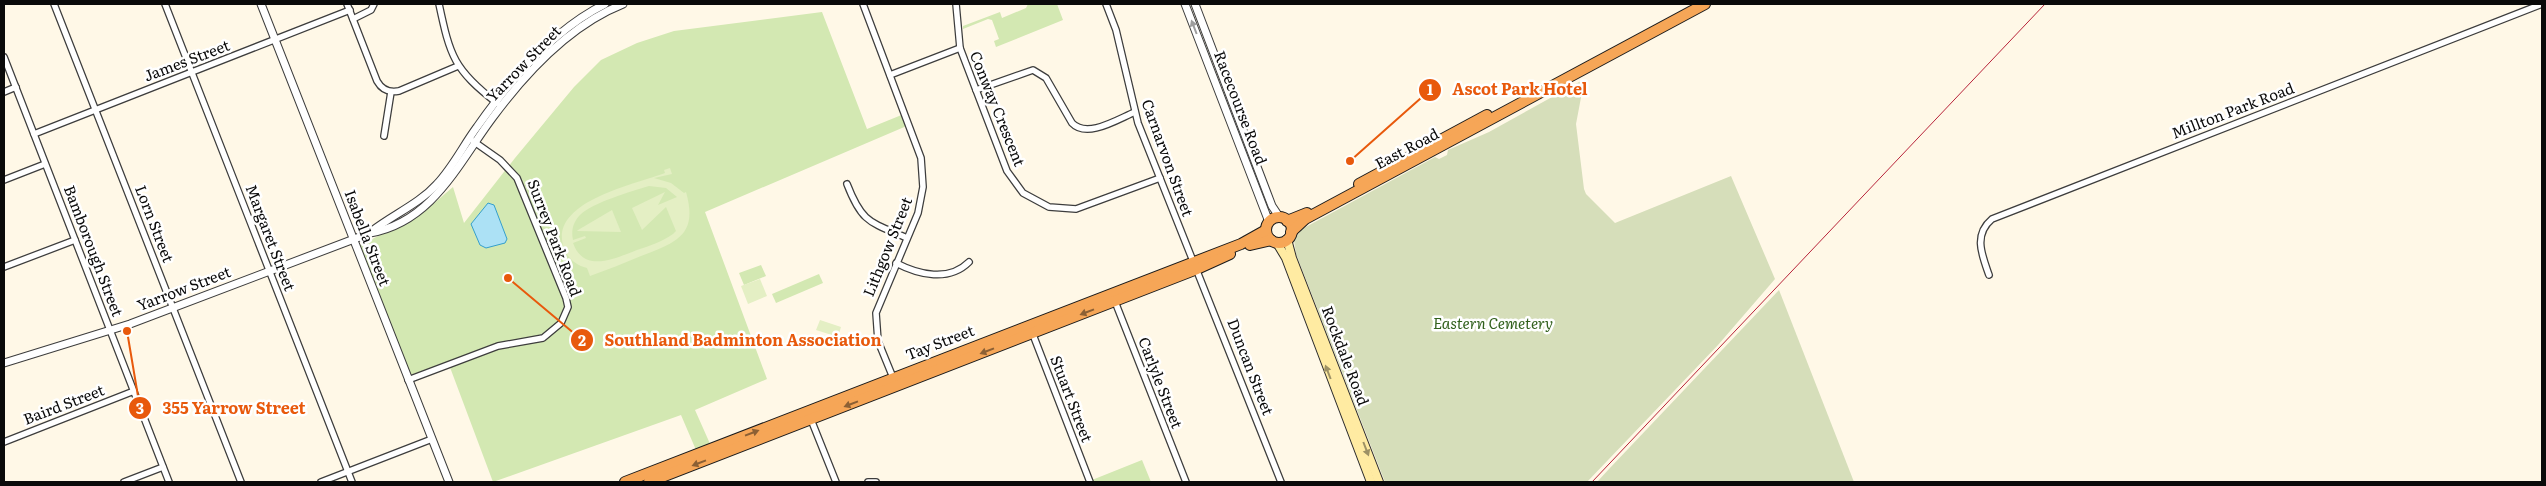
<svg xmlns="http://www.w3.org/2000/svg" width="2546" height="486" font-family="Literata,serif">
  <rect width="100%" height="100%" fill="#fff8e7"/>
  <g fill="#d3e8b2">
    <path d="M 1028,4 L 1057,4 L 1063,20 L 996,47 L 994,41 L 999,39 L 992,20 L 988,19 L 963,29 L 963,26 L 1000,12 L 1002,18 L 1026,8 Z"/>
    <path d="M 822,12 L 867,129 L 904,114 L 909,125 L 705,212 L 767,379 L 695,410 L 711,446 L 696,450 L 681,415 L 493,482 L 448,362 L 410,375 L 358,246 L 419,216 L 453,187 L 464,223 L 515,158 L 574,87 L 601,60 L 637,43 L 674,31 Z"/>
    <path d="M 761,265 L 766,276 L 744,285 L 739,273 Z"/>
    <path d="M 819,274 L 823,283 L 776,303 L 772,294 Z"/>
    <path d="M 1142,460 L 1151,482 L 1093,482 L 1092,480 Z"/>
  </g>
  <g fill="#d6deba">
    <path d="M 1581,81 L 1583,87 L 1576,124 L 1584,189 L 1586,194 L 1615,223 L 1731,176 L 1775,279 L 1718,345 L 1587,482 L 1385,482 L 1296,254 L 1294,240 L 1302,229 L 1435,157 L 1439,159 L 1447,155 L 1448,150 L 1489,132 Z"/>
    <path d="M 1779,290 L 1854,482 L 1597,482 L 1609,469 Z"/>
  </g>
  <g fill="#e4efc4" fill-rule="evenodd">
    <path d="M 670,168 L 672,174 L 654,178 L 671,183 L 684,193 L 686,192 C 698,234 678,242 641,256 C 624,263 607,270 590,276 L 587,268 C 575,265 566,257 563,245 C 551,201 636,184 665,173 L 664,170 ZM 649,186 L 666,188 L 677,197 L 658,205 L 665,192 L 632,208 L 642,230 L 666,207 L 676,231 L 673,234 C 662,242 649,246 637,250 C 616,258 584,274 573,243 L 586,238 L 585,236 L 573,240 C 571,231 573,222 580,215 C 592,203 632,191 649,186 Z"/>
    <path d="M 612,210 L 621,232 L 577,231 L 578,230 Z"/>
    <path d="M 760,279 L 767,296 L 748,304 L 741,286 Z"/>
    <path d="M 820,320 L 841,327 L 838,337 L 816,330 Z"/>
  </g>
  <path fill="#ace1f5" stroke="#349fcc" d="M 488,203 L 494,205 L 507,239 L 505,243 L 486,248 L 480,245 L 471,224 Z"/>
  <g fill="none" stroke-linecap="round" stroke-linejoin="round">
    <defs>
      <g id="minor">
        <path d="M 54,4 L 241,482"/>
        <path d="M 165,4 L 352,482"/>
        <path d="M 347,4 L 377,81 C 382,90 389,93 399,91 L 458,66"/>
        <path d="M 439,4 C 450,56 454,70 497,103"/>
        <path d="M 863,4 L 921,158 L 923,187 L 918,213 L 876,313 L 878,341 L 894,380"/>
        <path d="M 956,4 L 960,48 L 1007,171 L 1023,193 L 1049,207 L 1076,209 L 1160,178"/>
        <path d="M 1106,4 L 1116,30 L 1138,123 L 1281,482"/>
        <path d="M 353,19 L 371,10 L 374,4"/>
        <path d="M 4,57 L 169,482"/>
        <path d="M 890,75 L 960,48"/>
        <path d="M 976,90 L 1033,70 L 1046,78 L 1072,123 C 1087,139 1118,119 1135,112"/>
        <path d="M 4,92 L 16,87"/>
        <path d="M 34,134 L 350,10"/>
        <path d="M 384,136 L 391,92"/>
        <path d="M 4,180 L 45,164"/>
        <path d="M 847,184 C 862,223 870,222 907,238"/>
        <path d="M 896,263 C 919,275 949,282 969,262"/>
        <path d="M 4,267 L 75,240"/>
        <path d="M 1989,275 C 1982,255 1973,235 1992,219 L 2542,4"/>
        <path d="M 1114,299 L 1186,482"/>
        <path d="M 1032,332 L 1090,482"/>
        <path d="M 408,380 L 498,346 L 543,338 L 561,323 L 568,307 L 566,298 L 517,178 L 500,160 L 473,141"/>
        <path d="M 810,417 L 836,482"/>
        <path d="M 4,442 L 134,391"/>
        <path d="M 124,482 L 163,467"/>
        <path d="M 321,482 L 432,439"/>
        <path d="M 868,482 L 876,482"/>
      </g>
      <g id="tertiary">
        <path d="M 261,4 L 449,482"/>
        <path d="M 1185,4 L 1269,222"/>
        <path d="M 1195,4 L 1272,206 L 1280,218"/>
        <path d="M 372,231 C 394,214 419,204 437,184 C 453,167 463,146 477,127 C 510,80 553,30 605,4"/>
        <path d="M 4,363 L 130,324 L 370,233 C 433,222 459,162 493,117 C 527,71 570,25 623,4"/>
      </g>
      <g id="secondary">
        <path d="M 1287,239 L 1292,258 L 1379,482"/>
        <path d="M 1277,243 L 1286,258 L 1371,482"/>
      </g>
      <g id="trunk">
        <path d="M 1359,184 L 1487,115"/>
        <circle cx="1279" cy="230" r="13"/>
        <path d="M 1287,221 L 1307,213"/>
        <path d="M 1291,232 L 1305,219 L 1705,4"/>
        <path d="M 1250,245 L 1271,240"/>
        <path d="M 625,482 L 1241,244 L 1266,230"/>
        <path d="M 649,482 L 1197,269 L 1230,254"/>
      </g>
    </defs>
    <use href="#minor" stroke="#3d3d3d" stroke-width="8"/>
    <use href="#tertiary" stroke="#3d3d3d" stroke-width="9"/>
    <use href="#secondary" stroke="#2c2c2c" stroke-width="10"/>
    <use href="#trunk" stroke="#1b1b1b" stroke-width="12"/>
    <use href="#minor" stroke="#fff" stroke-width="5.5"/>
    <use href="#tertiary" stroke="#fff" stroke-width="7"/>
    <use href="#secondary" stroke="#ffeba2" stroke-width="8"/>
    <use href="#trunk" stroke="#f6a657" stroke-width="10"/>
    <path stroke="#b8243a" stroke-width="1" d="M 1592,482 L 2045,4"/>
  </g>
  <defs><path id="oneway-solid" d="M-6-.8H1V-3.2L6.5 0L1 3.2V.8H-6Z" transform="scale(1.25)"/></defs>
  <use fill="#9d9d9d" href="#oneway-solid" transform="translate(1194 27) rotate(-111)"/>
  <g fill="#8c6034">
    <use href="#oneway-solid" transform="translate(1087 312) rotate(159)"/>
    <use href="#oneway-solid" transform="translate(987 351) rotate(159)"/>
    <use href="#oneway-solid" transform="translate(851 404) rotate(159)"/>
    <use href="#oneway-solid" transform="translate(752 433) rotate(-21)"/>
    <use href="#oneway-solid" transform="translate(699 463) rotate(159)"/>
  </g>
  <g fill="#9d9165">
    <use href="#oneway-solid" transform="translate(1328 372) rotate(-111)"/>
    <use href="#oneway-solid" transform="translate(1366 449) rotate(69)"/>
  </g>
  <g text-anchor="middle" stroke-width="5" stroke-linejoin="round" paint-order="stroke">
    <g font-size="15" fill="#0a0a0a" stroke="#fff">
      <text transform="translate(187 61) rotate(-21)" y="5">James Street</text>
      <text transform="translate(524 64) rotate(-46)" y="5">Yarrow Street</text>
      <text transform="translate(1240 108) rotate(69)" y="5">Racecourse Road</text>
      <text transform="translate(997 109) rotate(68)" y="5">Conway Crescent</text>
      <text transform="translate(2233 111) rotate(-21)" y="5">Millton Park Road</text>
      <text transform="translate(1407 149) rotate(-28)" y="5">East Road</text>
      <text transform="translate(1167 158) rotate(70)" y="5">Carnarvon Street</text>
      <text transform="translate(154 224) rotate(69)" y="5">Lorn Street</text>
      <text transform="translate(270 238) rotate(69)" y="5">Margaret Street</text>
      <text transform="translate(367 238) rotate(69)" y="5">Isabella Street</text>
      <text transform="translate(554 238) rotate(69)" y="5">Surrey Park Road</text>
      <text transform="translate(888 247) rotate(-68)" y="5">Lithgow Street</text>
      <text transform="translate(93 251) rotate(69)" y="5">Bamborough Street</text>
      <text transform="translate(184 289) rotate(-21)" y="5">Yarrow Street</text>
      <text transform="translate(940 343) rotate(-21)" y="5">Tay Street</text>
      <text transform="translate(1345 356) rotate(69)" y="5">Rockdale Road</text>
      <text transform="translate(1250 367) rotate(69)" y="5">Duncan Street</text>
      <text transform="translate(1160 383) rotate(69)" y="5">Carlyle Street</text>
      <text transform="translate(1071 399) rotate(69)" y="5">Stuart Street</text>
      <text transform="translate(64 405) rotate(-21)" y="5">Baird Street</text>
    </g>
    <g font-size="15" font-style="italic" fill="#31601c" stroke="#fff">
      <text x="1493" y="329">Eastern Cemetery</text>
    </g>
  </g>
  <path fill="none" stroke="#e8590c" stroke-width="2" d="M1350 161L1430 90M508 278L582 340M127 331L140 408"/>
  <g fill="#e8590c" stroke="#fff" stroke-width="2">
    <circle cx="1350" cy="161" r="5"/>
    <circle cx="508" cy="278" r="5"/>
    <circle cx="127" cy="331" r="5"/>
    <circle cx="1430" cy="90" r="12"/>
    <circle cx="582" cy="340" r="12"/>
    <circle cx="140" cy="408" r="12"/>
  </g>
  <g font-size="15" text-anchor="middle" font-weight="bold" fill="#fff">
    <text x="1430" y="95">1</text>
    <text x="582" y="346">2</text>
    <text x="140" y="414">3</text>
  </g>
  <g font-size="16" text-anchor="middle" font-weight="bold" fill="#e8590c" stroke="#fff" stroke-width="5" stroke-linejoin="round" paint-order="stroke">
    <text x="1520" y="95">Ascot Park Hotel</text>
    <text x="743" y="346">Southland Badminton Association</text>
    <text x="234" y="414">355 Yarrow Street</text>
  </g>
  <rect width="2546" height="486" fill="none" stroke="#0a0a0a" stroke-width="10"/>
</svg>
